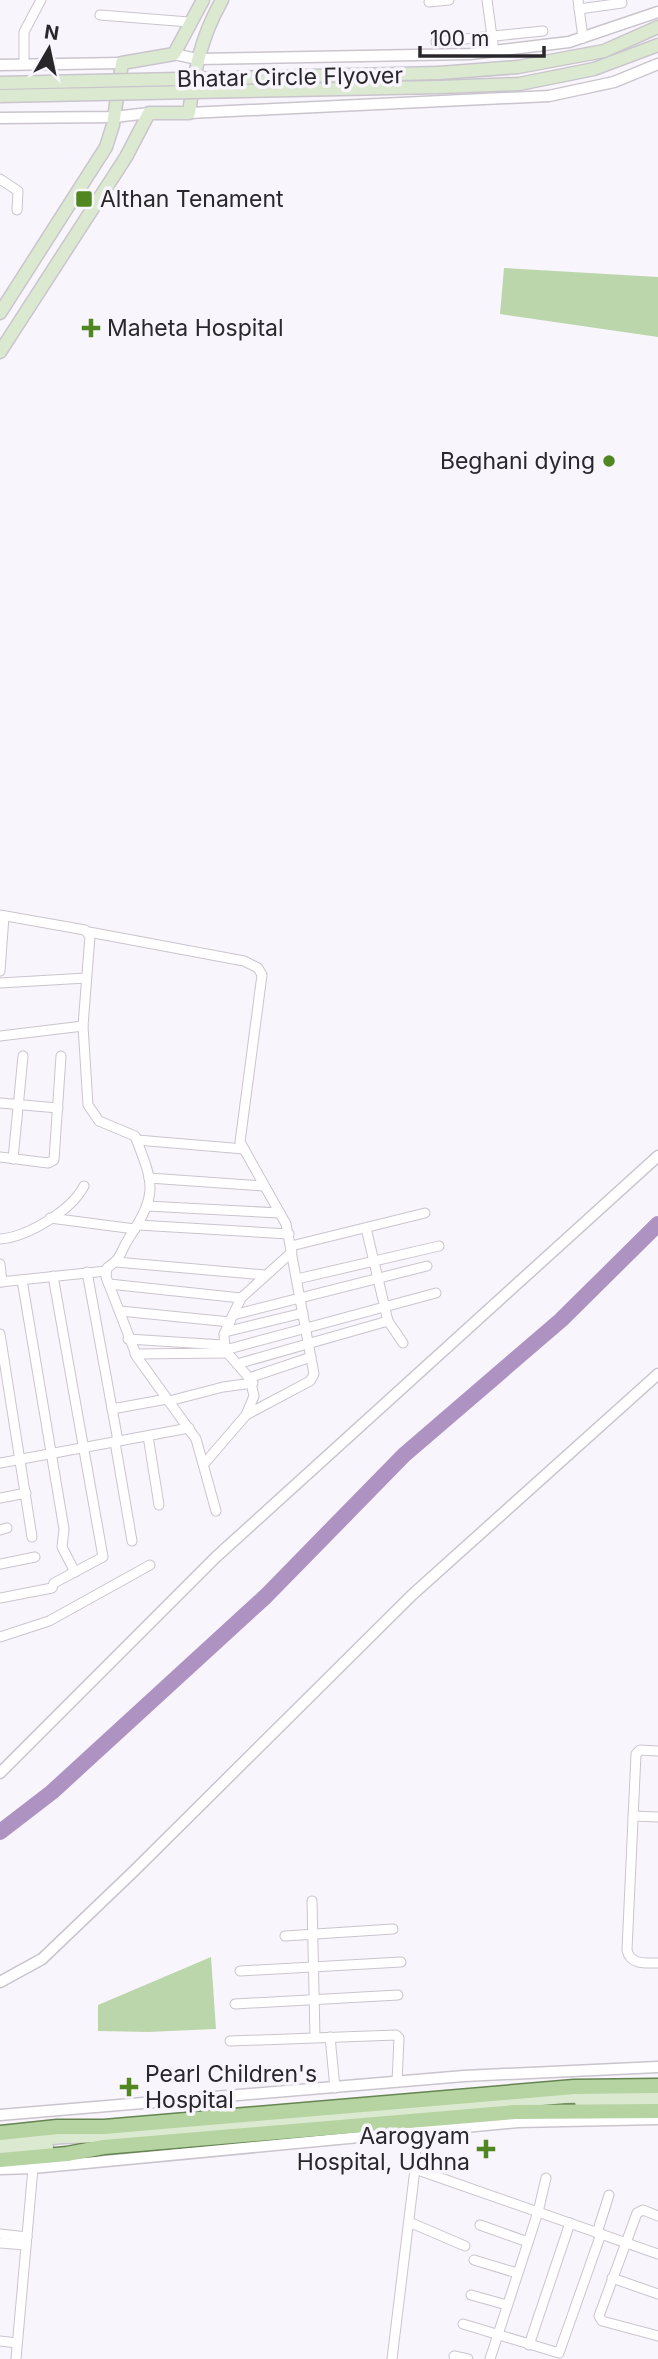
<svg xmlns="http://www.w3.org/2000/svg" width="658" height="2359" font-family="Inter,sans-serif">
  <rect width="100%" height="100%" fill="#f9f5fd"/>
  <g fill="#bcd6ab">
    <path d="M 504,268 L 658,277 L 658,337 L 500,314 Z"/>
    <path d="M 211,1957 L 216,2029 L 148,2032 L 98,2031 L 98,2005 Z"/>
  </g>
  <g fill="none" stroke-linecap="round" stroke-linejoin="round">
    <path stroke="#ae93c2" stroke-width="16" d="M 0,1832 L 52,1792 L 266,1596 L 404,1455 L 561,1320 L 658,1224"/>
    <defs>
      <g id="minor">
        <path d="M 487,0 L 494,51"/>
        <path d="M 578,0 L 583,38"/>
        <path d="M 429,2 L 449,0"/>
        <path d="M 579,9 L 622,3"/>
        <path d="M 100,15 L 189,22"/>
        <path d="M 436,42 L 543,31"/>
        <path d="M 24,64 L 24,32 L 41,0"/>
        <path d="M 0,179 L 18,191 L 17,210"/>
        <path d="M 0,915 L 85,930 L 90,936 L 83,1026 L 88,1105 L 99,1121 L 135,1136 C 154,1185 158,1193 129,1238 C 119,1253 124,1256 107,1268 L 106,1277 L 137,1357 L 196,1439 L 216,1511"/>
        <path d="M 89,932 L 244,961 L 258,968 L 262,975 L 240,1142 L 286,1224 L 314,1374 L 310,1381 L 246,1415"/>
        <path d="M 0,971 L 4,916"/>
        <path d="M 0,983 L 86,978"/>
        <path d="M 0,1036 L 83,1026"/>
        <path d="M 0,1103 L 58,1108"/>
        <path d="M 137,1140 L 244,1149"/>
        <path d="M 0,1157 L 48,1163 L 54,1160 L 61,1056"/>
        <path d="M 13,1159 L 23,1056"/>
        <path d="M 149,1178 L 264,1186"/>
        <path d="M 147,1206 L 280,1213"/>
        <path d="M 50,1218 L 135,1229"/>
        <path d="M 138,1225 L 289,1234"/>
        <path d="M 366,1228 L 388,1321 L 403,1343"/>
        <path d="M 0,1239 C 27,1237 71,1211 84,1186"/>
        <path d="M 291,1246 L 425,1213"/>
        <path d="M 116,1262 L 265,1275"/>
        <path d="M 0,1264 L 2,1282"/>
        <path d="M 87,1272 L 118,1441"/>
        <path d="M 297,1279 L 439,1246"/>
        <path d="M 22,1280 L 64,1529 L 62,1547 L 75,1572"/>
        <path d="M 0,1282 L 106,1271"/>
        <path d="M 109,1284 L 241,1298"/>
        <path d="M 120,1311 L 230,1322"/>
        <path d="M 233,1315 L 427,1266"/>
        <path d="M 225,1332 L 303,1313"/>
        <path d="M 0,1334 L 32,1537"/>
        <path d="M 128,1339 L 223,1345"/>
        <path d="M 225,1350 L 436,1293"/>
        <path d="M 135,1354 L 228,1353"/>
        <path d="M 237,1364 L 388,1321"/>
        <path d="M 249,1378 L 311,1357"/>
        <path d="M 169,1401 L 223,1387 L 253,1383"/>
        <path d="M 112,1409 L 167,1399"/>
        <path d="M 148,1436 L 159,1505"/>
        <path d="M 115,1442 L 132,1541"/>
        <path d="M 0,1463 L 189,1428"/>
        <path d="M 204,1464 L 246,1415 L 254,1396 L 250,1379 L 225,1350 L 224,1334 L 241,1298 L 292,1252"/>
        <path d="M 0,1498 L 26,1493"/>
        <path d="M 0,1530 L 7,1528"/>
        <path d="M 0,1564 L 35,1557"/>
        <path d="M 0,1598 L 52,1588 L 54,1583 L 103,1557 L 53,1276"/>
        <path d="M 0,1637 L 49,1621 L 150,1565"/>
        <path d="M 658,1751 L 640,1750 L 636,1754 L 627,1950 C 630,1965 646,1963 658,1963"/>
        <path d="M 633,1816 L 658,1817"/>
        <path d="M 312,1901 L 315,2037"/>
        <path d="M 285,1936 L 393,1929"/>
        <path d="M 240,1971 L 401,1962"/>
        <path d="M 235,2004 L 398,1995"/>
        <path d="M 330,2037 L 335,2088"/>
        <path d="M 230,2041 L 396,2035 L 399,2038 L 397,2082"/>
        <path d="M 415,2169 L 658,2254"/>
        <path d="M 658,2216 L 643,2210 L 637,2213 L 599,2316 L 602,2321 L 658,2336"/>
        <path d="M 409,2222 L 465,2246"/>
        <path d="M 480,2225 L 528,2242"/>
        <path d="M 597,2233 L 609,2195"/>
        <path d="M 0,2234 L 27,2237"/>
        <path d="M 0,2243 L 26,2245"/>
        <path d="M 474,2260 L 517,2273"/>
        <path d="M 612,2278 L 658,2294"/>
        <path d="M 471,2295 L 507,2305"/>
        <path d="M 463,2324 L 559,2353 L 601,2234"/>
        <path d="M 0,2341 L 17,2343"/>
        <path d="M 529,2345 L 570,2223"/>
        <path d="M 454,2356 L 468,2359"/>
        <path d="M 16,2359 L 33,2168"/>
        <path d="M 392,2359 L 415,2169 L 416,2130"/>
        <path d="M 490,2359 L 538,2212 L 546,2178"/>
      </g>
      <g id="tertiary">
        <path d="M 174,54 L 197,59 L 470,54 L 569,42 L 658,12"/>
        <path d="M 0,65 L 122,63"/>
        <path d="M 189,113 L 549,96 L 614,82 L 658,64"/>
        <path d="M 0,118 L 114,117 L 149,113"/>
        <path d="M 0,1773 L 216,1557 L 658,1156"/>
        <path d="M 0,1982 L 42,1959 L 135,1870 L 412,1595 L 658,1374"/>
        <path d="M 0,2115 L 464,2076 L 658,2067"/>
        <path d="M 0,2169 L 33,2168 L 518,2122 L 658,2119"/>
      </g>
      <g id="secondary">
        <path d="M 439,73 L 518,67 L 604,51 L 658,27"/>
        <path d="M 440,87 L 519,84 L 594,69 L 658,45"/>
        <path d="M 0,313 L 106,147 L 113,125 L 122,63 L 174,54 L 203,0"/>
        <path d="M 0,352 L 126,157 L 149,113 L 189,113 C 195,69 200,39 222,0"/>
        <path d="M 581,2102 L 658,2104"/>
        <path d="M 0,2143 L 63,2137 L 120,2136 L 599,2094 L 658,2094"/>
        <path d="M 0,2152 L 47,2147"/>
      </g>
      <g id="primary">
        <path d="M 0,2133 L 57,2127 L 104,2127 L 574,2087 L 658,2086"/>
        <path d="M 0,2160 L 67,2154 L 104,2147 L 515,2112 L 658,2111"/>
      </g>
    </defs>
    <use href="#minor" stroke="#cac5cd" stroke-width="11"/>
    <use href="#tertiary" stroke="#cac5cd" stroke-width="13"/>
    <use href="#secondary" stroke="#cac5cd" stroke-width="15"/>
    <use href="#primary" stroke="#658450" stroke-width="17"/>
    <use href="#minor" stroke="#fff" stroke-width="9"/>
    <use href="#tertiary" stroke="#fff" stroke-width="10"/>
    <use href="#secondary" stroke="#dbe9d0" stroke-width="12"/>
    <use href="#primary" stroke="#b6d3a2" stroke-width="14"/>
    <defs>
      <g id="secondary-bridge">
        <path d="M 0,83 L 439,73"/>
        <path d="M 0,96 L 440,87"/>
      </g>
    </defs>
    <use href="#secondary-bridge" stroke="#cac5cd" stroke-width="15" stroke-linecap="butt"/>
    <use href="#secondary-bridge" stroke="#dbe9d0" stroke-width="12"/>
  </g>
  <g fill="#518720" stroke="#f9f5fd" stroke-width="2.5">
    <rect x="75" y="190" width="18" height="18" rx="3.5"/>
    <path d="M87.5 317.5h7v7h7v7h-7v7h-7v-7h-7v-7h7z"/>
    <circle cx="609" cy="461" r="7"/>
    <path d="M125.5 2076.5h7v7h7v7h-7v7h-7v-7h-7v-7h7z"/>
    <path d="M482.5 2138.5h7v7h7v7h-7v7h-7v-7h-7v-7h7z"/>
  </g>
  <g text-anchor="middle" stroke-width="7" stroke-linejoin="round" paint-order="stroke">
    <g font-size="23" fill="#29272a" stroke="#f9f5fd">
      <text transform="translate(290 77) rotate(-1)" y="8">Bhatar Circle Flyover</text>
    </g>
    <g font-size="23" fill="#29272a" stroke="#f9f5fd" text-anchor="start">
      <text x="100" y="207">Althan Tenament</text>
      <text x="107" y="336">Maheta Hospital</text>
      <text x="595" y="469" text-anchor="end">Beghani dying</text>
      <text x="145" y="2082">Pearl Children's<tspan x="145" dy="26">Hospital</tspan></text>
      <text x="470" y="2144" text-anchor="end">Aarogyam<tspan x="470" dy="26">Hospital, Udhna</tspan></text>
    </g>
  </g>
  <g transform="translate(49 49) rotate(9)" stroke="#f9f5fd" stroke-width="5" paint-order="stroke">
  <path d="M0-5L12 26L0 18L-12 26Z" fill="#29272a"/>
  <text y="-10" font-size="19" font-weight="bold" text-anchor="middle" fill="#29272a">N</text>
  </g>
  <path d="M420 46v10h124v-10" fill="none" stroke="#29272a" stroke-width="3.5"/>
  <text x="430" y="46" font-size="21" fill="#29272a" stroke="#f9f5fd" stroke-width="5" paint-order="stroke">100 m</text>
</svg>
